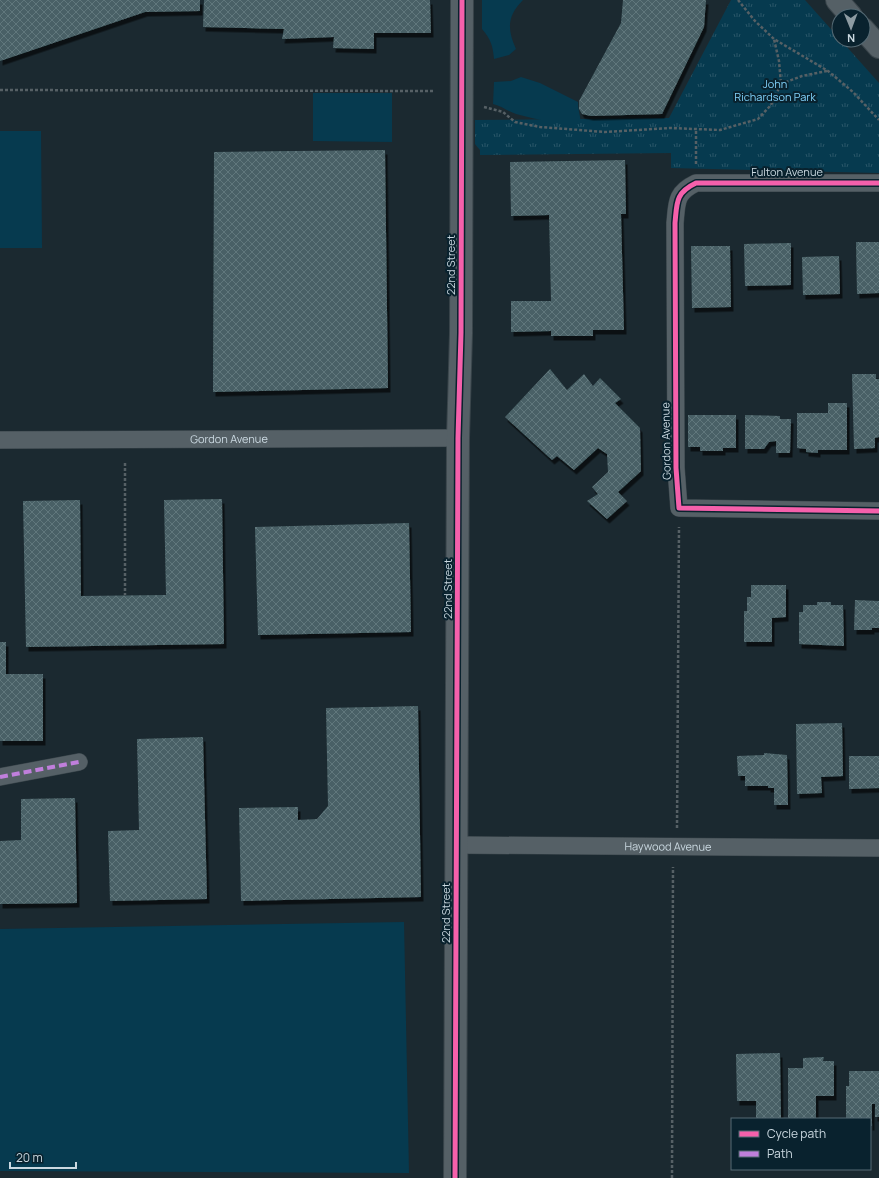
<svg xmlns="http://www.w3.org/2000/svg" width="879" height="1178" font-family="Manrope,sans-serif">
  <defs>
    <pattern id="park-tufts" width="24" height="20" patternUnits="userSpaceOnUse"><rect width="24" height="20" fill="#063a4f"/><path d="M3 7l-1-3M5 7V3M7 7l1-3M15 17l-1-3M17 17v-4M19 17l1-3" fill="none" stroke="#295668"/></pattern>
    <pattern id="building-cross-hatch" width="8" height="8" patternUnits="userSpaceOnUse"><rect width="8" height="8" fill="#486166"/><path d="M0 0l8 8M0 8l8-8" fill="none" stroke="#61777c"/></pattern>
    <filter id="shadow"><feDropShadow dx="2.5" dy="4.5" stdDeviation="0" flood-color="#0009"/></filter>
  </defs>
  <rect width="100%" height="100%" fill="#1b2930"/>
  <g fill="#063a4f">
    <path d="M 482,0 L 523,0 C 507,16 507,29 516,49 L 509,55 L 494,59 C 493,47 491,39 482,29 Z"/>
    <path d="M 521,77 L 540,83 L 578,102 C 578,111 581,117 581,126 C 558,123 537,120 516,114 C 507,111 502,106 493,104 L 494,82 L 511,81 Z"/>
    <path d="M 313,93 L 392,93 L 392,142 L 313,141 Z"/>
    <path d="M 0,131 L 41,131 L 42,248 L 0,248 Z"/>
    <path d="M 404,922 L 409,1173 L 0,1171 L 0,929 Z"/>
  </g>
  <path fill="url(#park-tufts)" d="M 731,0 L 805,0 L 879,83 L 879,173 L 671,168 L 671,153 L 480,155 L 480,150 L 475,144 L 475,120 L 669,118 Z"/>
  <g fill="url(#building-cross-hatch)" filter="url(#shadow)">
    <path d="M 0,0 L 200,0 L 200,11 L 145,12 L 0,61 Z"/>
    <path d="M 204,0 L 430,0 L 431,33 L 374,33 L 374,49 L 333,48 L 334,37 L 282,39 L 284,29 L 203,27 Z"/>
    <path d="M 623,0 L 706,0 L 704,27 L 662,114 L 591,116 L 582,114 L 579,109 L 579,101 L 621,23 Z"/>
    <path d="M 385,150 L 388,388 L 213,392 L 214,152 Z"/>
    <path d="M 625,160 L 626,214 L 621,214 L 624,330 L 593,330 L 593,336 L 551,336 L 551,331 L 511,332 L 511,301 L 551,301 L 549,215 L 511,216 L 510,162 Z"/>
    <path d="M 856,242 L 879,242 L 879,293 L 857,294 Z"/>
    <path d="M 791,243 L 791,285 L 745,286 L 744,244 Z"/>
    <path d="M 691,246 L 730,246 L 731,307 L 692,308 Z"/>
    <path d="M 839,256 L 840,294 L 803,295 L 802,257 Z"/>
    <path d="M 550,369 L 567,390 L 584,374 L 593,386 L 600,378 L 621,399 L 615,403 L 640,428 L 641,471 L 618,492 L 627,501 L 607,519 L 587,501 L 598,494 L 592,487 L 608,472 L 607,454 L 598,448 L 574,470 L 557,456 L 552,460 L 505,417 Z"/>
    <path d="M 852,374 L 876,374 L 876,379 L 879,379 L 879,437 L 875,438 L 875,448 L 854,449 Z"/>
    <path d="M 828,403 L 847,403 L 847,450 L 818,450 L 818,453 L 806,452 L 806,449 L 797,448 L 797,413 L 828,413 Z"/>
    <path d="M 688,415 L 736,415 L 736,448 L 723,448 L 723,451 L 700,451 L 700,447 L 688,447 Z"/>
    <path d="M 745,415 L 780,416 L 780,419 L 791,419 L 790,453 L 776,453 L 776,441 L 769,442 L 764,449 L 745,449 Z"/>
    <path d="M 222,499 L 224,644 L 26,647 L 23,501 L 80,500 L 81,596 L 166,595 L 164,500 Z"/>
    <path d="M 409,523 L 411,632 L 258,635 L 255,527 Z"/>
    <path d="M 751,585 L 786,585 L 786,617 L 772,618 L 772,642 L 744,642 L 744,611 L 747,611 L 747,597 L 751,597 Z"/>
    <path d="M 855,600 L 879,601 L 879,628 L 872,628 L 872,630 L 854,630 Z"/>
    <path d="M 817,602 L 831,602 L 831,605 L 843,605 L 844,646 L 799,644 L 799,612 L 803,612 L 803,605 L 817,605 Z"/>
    <path d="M 0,642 L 6,642 L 6,674 L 43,674 L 43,741 L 0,741 Z"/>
    <path d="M 418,706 L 421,897 L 241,901 L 239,808 L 298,807 L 298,820 L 317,819 L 328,806 L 326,708 Z"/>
    <path d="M 842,723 L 843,776 L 821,777 L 822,793 L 797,794 L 796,724 Z"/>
    <path d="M 203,737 L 207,899 L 110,901 L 108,831 L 139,830 L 137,739 Z"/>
    <path d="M 764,753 L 787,755 L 788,805 L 774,805 L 774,788 L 768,788 L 768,786 L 745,786 L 745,776 L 738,776 L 737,756 L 764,755 Z"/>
    <path d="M 849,756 L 879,756 L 879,788 L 849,789 Z"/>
    <path d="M 75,798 L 77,903 L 0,904 L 0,841 L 21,840 L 21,799 Z"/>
    <path d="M 780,1053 L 781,1119 L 756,1119 L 756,1101 L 737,1101 L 736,1054 Z"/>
    <path d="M 824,1057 L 823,1061 L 834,1061 L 834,1096 L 816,1096 L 816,1119 L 788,1119 L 788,1068 L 803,1068 L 803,1058 Z"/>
    <path d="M 849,1071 L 879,1071 L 879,1117 L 875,1117 L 875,1104 L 872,1104 L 872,1126 L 870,1126 L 870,1119 L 846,1119 L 846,1086 L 849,1086 Z"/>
  </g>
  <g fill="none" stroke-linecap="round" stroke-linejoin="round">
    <defs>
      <g id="street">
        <path d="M 879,183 L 696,183 C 675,193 677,203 675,223 L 676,468 L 679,508 L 879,511"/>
        <path id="s1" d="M 0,440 L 458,438"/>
        <path d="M 0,777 L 79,762"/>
        <path id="s2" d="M 457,845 L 879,848"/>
      </g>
      <g id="secondary">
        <path d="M 837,0 L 851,16"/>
        <path d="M 863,29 L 879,47"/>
        <path d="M 455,1178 L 458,438 L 461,333 L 462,0"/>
      </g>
    </defs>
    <use href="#street" stroke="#3a454b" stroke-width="18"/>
    <use href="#secondary" stroke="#3a454b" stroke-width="24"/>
    <g stroke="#566065" stroke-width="2.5" stroke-dasharray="3 2" stroke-linecap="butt">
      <path d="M 738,0 L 755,21 L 774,39 L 828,71 L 853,92 L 879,120"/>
      <path d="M 781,84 L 802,76 L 827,71"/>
      <path d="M 0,90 L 433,91"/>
      <path d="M 484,107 L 503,112 L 515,122 L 540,127 L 605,132 L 670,128 L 720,130 L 758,119 L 771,105 L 781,84 L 779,61 L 774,39"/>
      <path d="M 696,164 L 696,129"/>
      <path d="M 125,463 L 125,595"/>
      <path d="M 677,828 L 679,527"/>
      <path d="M 672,1178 L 673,867"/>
    </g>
    <use href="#street" stroke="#556066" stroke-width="17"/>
    <use href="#secondary" stroke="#556066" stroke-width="22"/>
    <path stroke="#c07fdc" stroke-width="4" stroke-dasharray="8 4" stroke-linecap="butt" d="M 0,777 L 79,762"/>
    <defs>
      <g id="cycleway">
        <path d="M 879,183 L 696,183 C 675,193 677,203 675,223 L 676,468 L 679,508 L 879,511"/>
        <path d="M 455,1178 L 458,438 L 461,333 L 462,0"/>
      </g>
    </defs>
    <use href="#cycleway" stroke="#09222e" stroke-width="8"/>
    <use href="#cycleway" stroke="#f560ab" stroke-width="5"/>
  </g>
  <g text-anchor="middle" stroke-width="4" stroke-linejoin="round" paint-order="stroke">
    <g font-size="11" fill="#80d1f9" stroke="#09222e">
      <text x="775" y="88">John<tspan x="775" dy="13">Richardson Park</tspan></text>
    </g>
    <g font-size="11" fill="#cad8e0" stroke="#09222e">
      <text x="787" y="176">Fulton Avenue</text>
      <text transform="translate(451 265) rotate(-90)" y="4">22nd Street</text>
      <text dy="4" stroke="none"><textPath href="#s1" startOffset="229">Gordon Avenue</textPath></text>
      <text transform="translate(666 441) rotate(-91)" y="4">Gordon Avenue</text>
      <text transform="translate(448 589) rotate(-90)" y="4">22nd Street</text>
      <text dy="4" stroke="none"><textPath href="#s2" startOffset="211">Haywood Avenue</textPath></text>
      <text transform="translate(446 913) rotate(-90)" y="4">22nd Street</text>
    </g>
  </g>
  <rect x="731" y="1118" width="140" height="52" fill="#09222e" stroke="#566b75"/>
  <rect x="739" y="1131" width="20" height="6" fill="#f560ab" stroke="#566b75"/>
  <text x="767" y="1138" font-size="12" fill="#cad8e0">Cycle path</text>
  <rect x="739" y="1151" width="20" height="6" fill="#c07fdc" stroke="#566b75"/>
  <text x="767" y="1158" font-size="12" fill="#cad8e0">Path</text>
  <g transform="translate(851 28) rotate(179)"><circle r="19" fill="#09222e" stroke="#566b75"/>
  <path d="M0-3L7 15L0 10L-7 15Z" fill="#8d9ba2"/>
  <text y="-6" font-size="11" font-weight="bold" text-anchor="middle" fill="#cad8e0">N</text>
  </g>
  <path d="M10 1162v6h66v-6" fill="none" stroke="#cad8e0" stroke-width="2"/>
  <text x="16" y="1162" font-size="12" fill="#cad8e0" stroke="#09222e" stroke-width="3" paint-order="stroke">20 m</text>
</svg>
